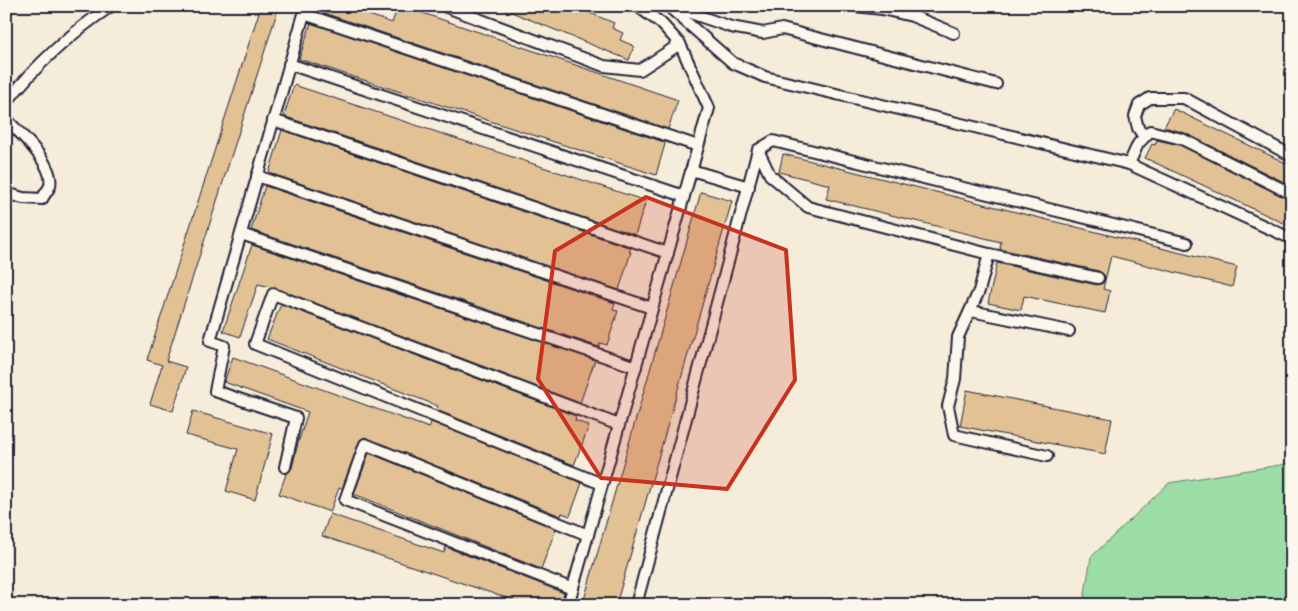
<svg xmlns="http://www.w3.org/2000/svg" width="1298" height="611" font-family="'Playpen Sans',sans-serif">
  <rect width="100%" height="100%" fill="#f6ecda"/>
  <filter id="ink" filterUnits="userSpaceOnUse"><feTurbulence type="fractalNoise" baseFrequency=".02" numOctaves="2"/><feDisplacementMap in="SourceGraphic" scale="10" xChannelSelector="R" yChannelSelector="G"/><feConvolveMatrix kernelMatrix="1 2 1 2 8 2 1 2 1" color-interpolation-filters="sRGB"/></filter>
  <g filter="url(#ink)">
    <path fill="#9cdda6" stroke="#5f8070" d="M 1292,463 L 1292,605 L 1083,605 L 1091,557 L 1169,483 Z"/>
    <g fill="#e2c294" stroke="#22223b">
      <path d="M 261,6 L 279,6 L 166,361 L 186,367 L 173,411 L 150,404 L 162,365 L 147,360 Z"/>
      <path d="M 316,6 L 344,6 L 392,23 L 398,6 L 402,6 L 678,100 L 668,129 L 315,10 Z"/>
      <path d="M 573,6 L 614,23 L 612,28 L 623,33 L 620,40 L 634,46 L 629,60 L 499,7 Z"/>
      <path d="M 311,23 L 664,142 L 665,144 L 656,175 L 299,59 Z"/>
      <path d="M 294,85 L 646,201 L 635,235 L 286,117 L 284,115 Z"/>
      <path d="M 1174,109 L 1292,166 L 1292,186 L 1185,133 L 1164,127 Z"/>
      <path d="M 282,130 L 631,248 L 629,252 L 631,252 L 619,290 L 269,173 Z"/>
      <path d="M 1157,140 L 1180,145 L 1292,201 L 1292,227 L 1145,158 L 1152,144 L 1155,145 Z"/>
      <path d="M 783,154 L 1237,267 L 1232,287 L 1111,256 L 1103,289 L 1110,291 L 1105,313 L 1024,296 L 1021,310 L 988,303 L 997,263 L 1097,285 L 1103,283 L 1105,276 L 1099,271 L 1000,249 L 1001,242 L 826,199 L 830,185 L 779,172 Z"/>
      <path d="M 265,186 L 615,303 L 613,310 L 618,311 L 607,345 L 600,343 L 599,347 L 251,230 Z"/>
      <path d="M 701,192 L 732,201 L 616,605 L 575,605 L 577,597 L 584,600 Z"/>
      <path d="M 252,245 L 595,360 L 580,403 L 275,288 L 258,284 L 240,337 L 223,331 Z"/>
      <path d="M 281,304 L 576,416 L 575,420 L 589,426 L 574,465 L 436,410 L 438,406 L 267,339 Z"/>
      <path d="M 233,357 L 429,428 L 431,422 L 582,483 L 570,516 L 562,513 L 561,516 L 364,437 L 359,442 L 342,489 L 339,488 L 330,512 L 279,494 L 286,474 L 292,468 L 298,443 L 308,412 L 224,382 Z"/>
      <path d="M 967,390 L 1112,419 L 1105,454 L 960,426 Z"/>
      <path d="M 193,411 L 273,434 L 255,500 L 226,491 L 238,449 L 186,435 Z"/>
      <path d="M 369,453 L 556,529 L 541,569 L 354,494 Z"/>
      <path d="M 330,514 L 444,553 L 446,547 L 564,593 L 561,605 L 527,605 L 322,536 Z"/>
    </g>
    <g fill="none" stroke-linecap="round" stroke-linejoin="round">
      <defs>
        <g id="service">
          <path d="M 444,6 L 604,66 L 640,70 L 680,44"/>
          <path d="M 668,6 L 733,63 L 765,77 L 1129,164 L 1292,239"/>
          <path d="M 855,6 L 882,9 L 912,16 L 954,33"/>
          <path d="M 673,7 L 731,27 L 763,33 L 782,29 L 996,84"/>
          <path d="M 289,64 L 684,196"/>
          <path d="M 6,103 C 35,66 72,32 111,6"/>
          <path d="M 6,119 C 20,133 55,165 50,186 C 48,190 44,195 42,199 L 23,198 L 6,193"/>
          <path d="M 273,120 L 668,253"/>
          <path d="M 1144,137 L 1138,128 L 1135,116 L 1139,105 L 1150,98 L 1184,98 L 1292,156"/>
          <path d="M 758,150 L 773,141 L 1187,243"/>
          <path d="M 1129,164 L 1138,144 L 1150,131 L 1182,139 L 1292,194"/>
          <path d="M 691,170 L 749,187"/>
          <path d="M 257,176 L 652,308"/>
          <path d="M 241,234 L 636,367"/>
          <path d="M 989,254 L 979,291 L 958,337 L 955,379 L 948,406 L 954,435 L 1047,456"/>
          <path d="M 971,311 L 1069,331"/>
          <path d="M 285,467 L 296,418 L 215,391 L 224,346 L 210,341 L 304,14 L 698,146"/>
          <path d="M 602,484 L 255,344 L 273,294 L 619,425"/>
          <path d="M 573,589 L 345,500 L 365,444 L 588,535"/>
          <path d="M 568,605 L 709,108 L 680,44 L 661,23 L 637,6"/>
          <path d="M 636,605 L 758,150 L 770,175 L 808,207 L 989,254 L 1098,278"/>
        </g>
      </defs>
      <use href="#service" stroke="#22223b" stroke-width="14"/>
      <use href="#service" stroke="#fbf7ec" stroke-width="10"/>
    </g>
  </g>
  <path fill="#c8321e" fill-opacity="0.2" stroke="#c8321e" stroke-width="4" stroke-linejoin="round" d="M 646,197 L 786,250 L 795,380 L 727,489 L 601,478 L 538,379 L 555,251 Z"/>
  <rect width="1298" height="611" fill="none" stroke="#fbf7ec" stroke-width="25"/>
  <rect x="12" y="12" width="1273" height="586" fill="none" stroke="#22223b" stroke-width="2" filter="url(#ink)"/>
</svg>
